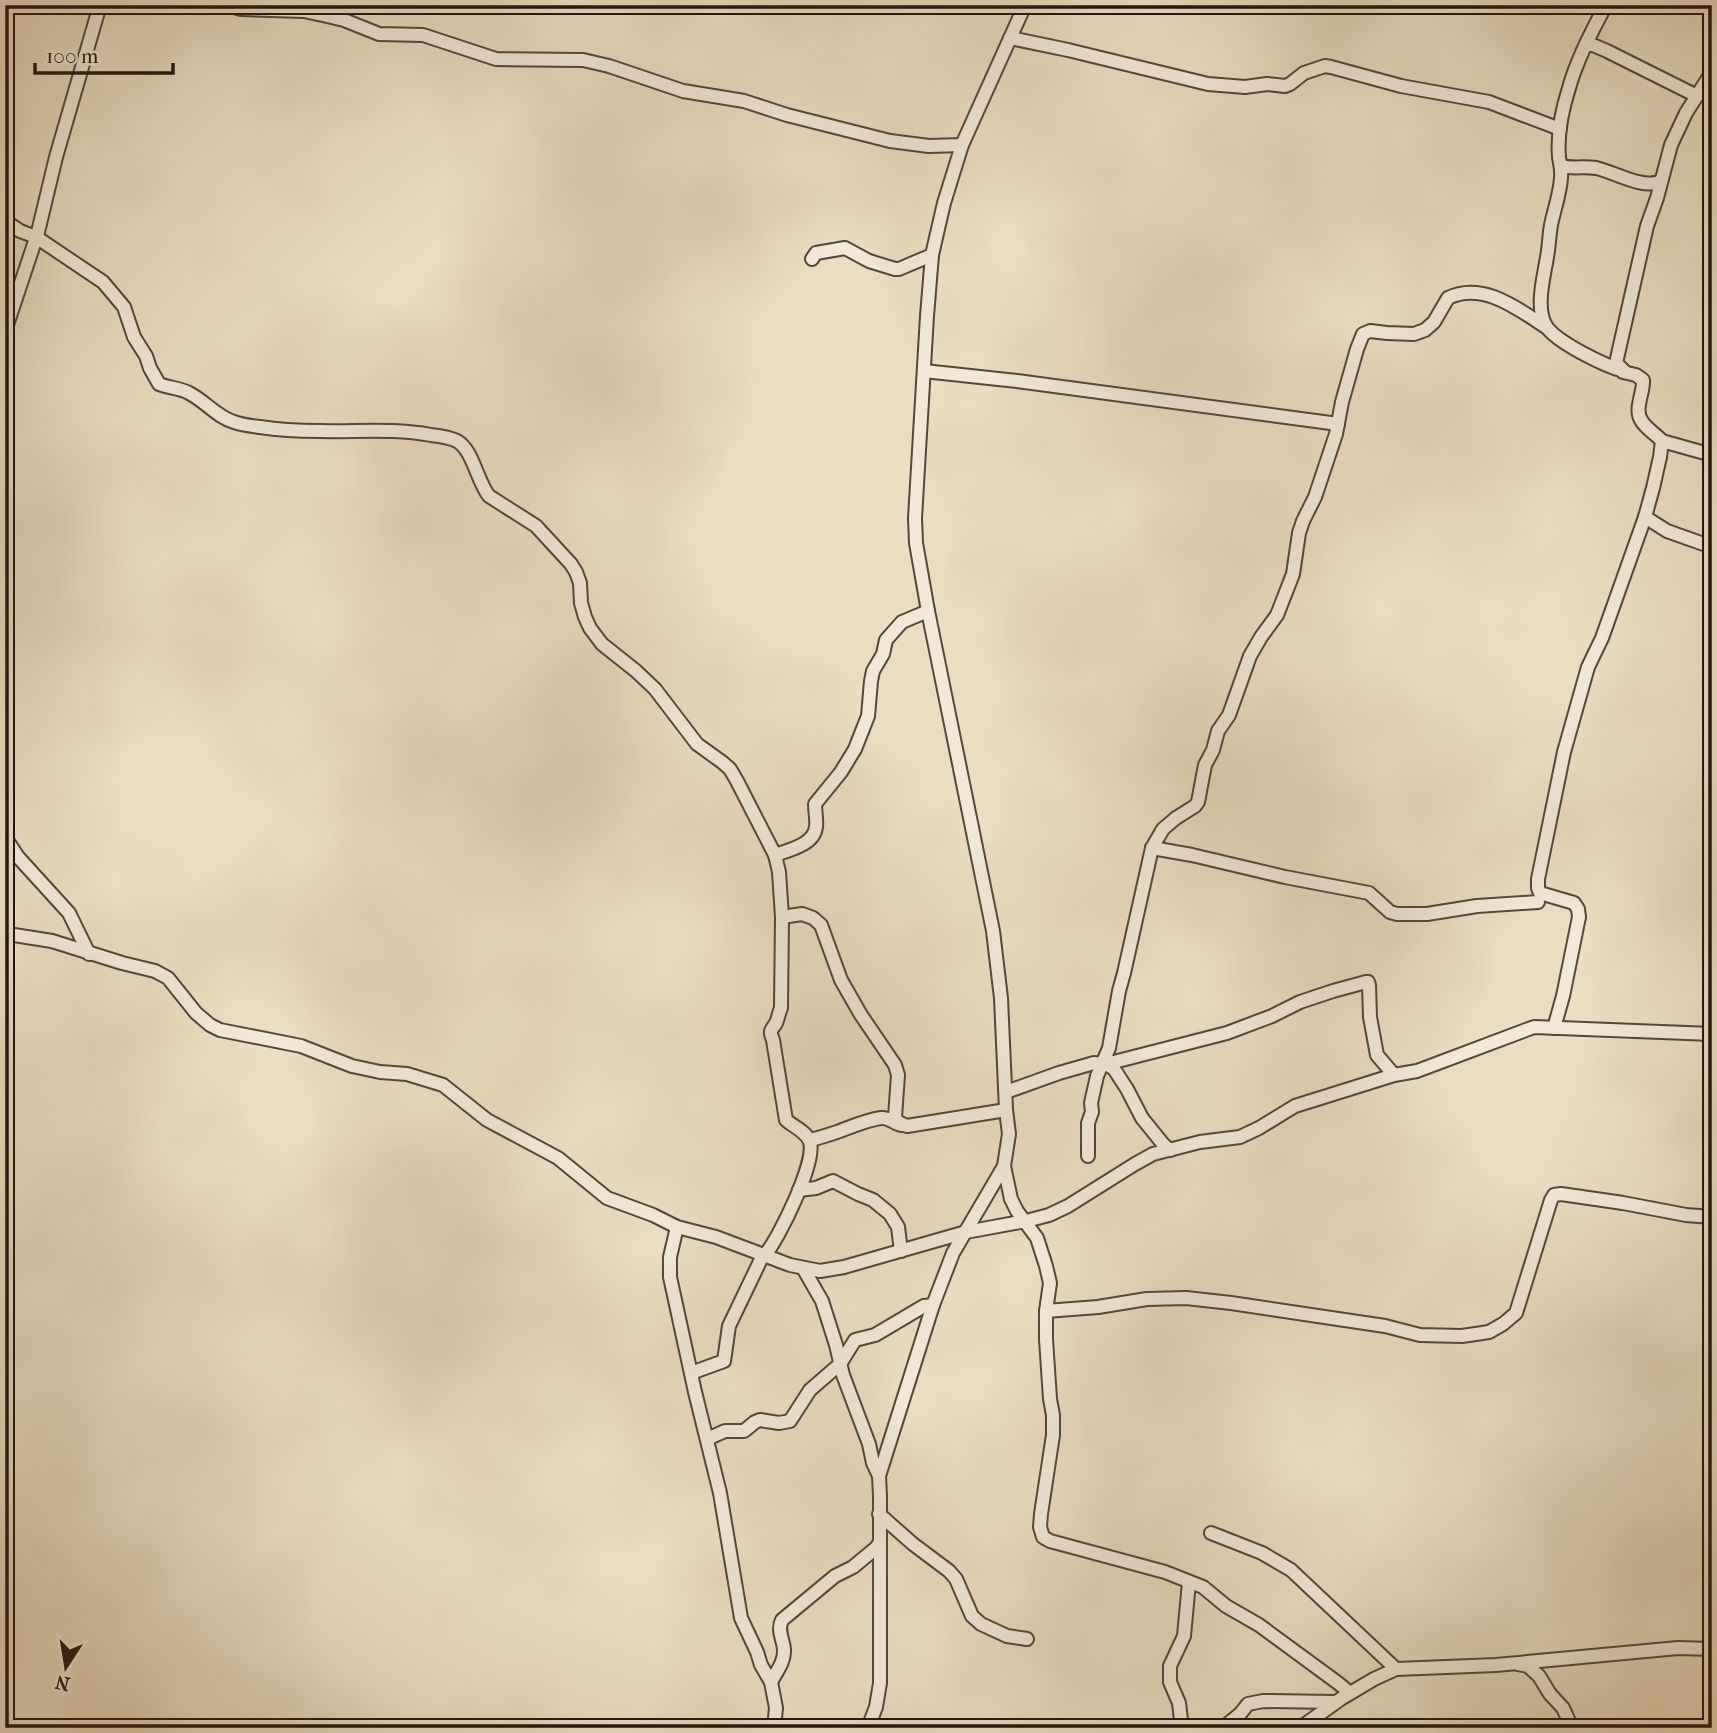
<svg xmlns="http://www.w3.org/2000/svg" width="1717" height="1733" font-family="'IM FELL French Canon',serif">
  <rect width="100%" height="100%" fill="#eaddc0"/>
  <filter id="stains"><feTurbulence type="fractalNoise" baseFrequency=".00286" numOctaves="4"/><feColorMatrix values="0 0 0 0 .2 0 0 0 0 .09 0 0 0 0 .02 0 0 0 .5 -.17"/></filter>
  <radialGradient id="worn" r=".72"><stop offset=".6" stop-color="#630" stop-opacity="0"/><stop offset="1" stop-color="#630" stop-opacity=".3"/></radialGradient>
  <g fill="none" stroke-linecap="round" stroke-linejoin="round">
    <defs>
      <g id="minor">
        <path d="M 227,5 L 241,9 L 304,11 L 327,16 L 344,20 L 379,34 L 423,35 L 496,59 L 583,60 L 609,66 L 683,91 L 744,101 L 787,115 L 890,141 L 929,146 L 962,145"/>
        <path d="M 1606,5 C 1591,32 1577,59 1569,88 C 1562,110 1557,134 1559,157 C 1560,164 1562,170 1561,178 C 1560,194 1554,210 1551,225 C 1549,236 1549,247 1547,257 C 1544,276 1535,308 1546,326 C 1556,342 1605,366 1624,371"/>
        <path d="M 1010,38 L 1068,50 L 1208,84 L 1245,87 L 1267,84 L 1285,86 L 1290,84 L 1304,73 L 1325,66 L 1331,67 L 1401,86 L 1489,102 L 1560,129"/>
        <path d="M 1586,45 L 1593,45 L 1607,51 L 1697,96"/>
        <path d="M 1561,166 C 1573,169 1584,166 1596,168 C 1615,172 1643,190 1661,181"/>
        <path d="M 5,221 L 20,231 L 36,237 L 103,282 L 124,307 L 134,337 L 146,356 L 150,368 L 159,384 C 169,388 180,388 189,393 C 205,401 217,417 234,422 C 242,425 252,426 260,427 C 279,430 300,431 319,431 C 357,432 393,428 431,435 C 440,436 449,437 457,441 C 473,450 477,481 489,496 L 536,526 L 571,564 L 576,572 L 580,583 L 581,603 L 585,617 L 590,628 L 602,644 L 636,671 L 655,689 L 697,744 L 722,762 L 730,769 L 737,781 L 775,855 L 779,872 L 782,917 L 781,1008 C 779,1012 778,1019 776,1023 C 771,1031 769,1030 773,1040 L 786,1120 C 794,1127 807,1132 810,1142 C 816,1163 779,1238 765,1255"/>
        <path d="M 812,259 L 816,253 L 845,248 L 869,261 L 895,269 L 899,269 L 932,255"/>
        <path d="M 5,331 L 38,232 L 56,157 L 100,5"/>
        <path d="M 924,371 L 1017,381 L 1338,424"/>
        <path d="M 1662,441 L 1712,455"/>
        <path d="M 1645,517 L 1667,531 L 1712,547"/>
        <path d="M 5,837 L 18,857 L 69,913 L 89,954"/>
        <path d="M 1152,848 L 1192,855 L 1285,877 L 1369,893 L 1390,912 L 1397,914 L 1427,914 L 1477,906 L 1538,902"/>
        <path d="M 775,855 C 789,850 814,845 816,827 C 817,820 815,812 815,804 L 841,772 L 855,749 L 868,716 L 871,681 L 873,671 L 883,654 L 886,640 L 902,622 L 928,611"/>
        <path d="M 782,917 L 802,914 L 813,918 L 821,925 L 841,980 L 861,1015 L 895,1065 L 898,1075 L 895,1117 L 898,1122 L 907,1126 L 1006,1110"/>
        <path d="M 5,937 L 14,935 L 52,941 L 122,963 L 155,971 L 168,978 L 196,1013 L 210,1025 L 220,1030 L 301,1046 L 352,1066 L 380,1072 L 407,1074 L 443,1085 L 487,1120 L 558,1158 L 607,1198 L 653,1215 L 677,1227 L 716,1237 L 790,1265 L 820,1271 L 844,1267 L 966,1232 L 1026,1221 L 1049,1215 L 1068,1206 L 1135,1164 L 1153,1154 L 1200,1142 L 1240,1137 L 1259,1128 L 1295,1106 L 1394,1075 L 1417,1071 L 1534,1027 L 1712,1034"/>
        <path d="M 1554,1028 L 1563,996 L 1579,917 L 1578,909 L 1574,903 L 1540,893 L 1538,888 L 1538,879 L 1564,752 L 1588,667 L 1602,638 L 1645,517 L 1653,488 L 1660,457 L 1662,441 C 1656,434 1646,429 1641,420 C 1634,408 1644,393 1643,380 L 1636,375 L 1623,372 L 1624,371 L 1616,363 L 1647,226 L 1657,198 L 1671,145 L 1686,113 L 1712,72"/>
        <path d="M 1106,1064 L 1227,1033 L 1272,1016 L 1300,1002 L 1333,991 L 1366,982 L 1368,982 L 1369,985 L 1370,1017 L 1377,1055 L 1394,1075"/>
        <path d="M 1006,1092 L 1059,1073 L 1094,1063 L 1106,1064 L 1114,1069 L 1127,1089 L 1142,1118 L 1163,1144 L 1170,1150"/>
        <path d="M 810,1140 C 819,1138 828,1135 837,1132 C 851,1127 866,1120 881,1118 C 890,1117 894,1124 902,1125"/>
        <path d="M 1088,1156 L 1088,1123 L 1092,1112 L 1091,1103 L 1097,1076 L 1109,1048 L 1119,991 L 1124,973 L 1152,848 L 1163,829 L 1176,818 L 1195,806 L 1198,802 L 1205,765 L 1213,750 L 1218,731 L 1229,715 L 1250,656 L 1261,637 L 1277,615 L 1293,574 L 1299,533 L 1303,521 L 1315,497 L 1336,434 L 1342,402 L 1357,349 L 1363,334 L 1370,331 L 1387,333 L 1414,334 L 1425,330 L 1434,322 L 1448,298 C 1483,281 1518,309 1546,327"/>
        <path d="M 1004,1166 L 1011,1199 L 1017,1211 L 1037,1238 L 1046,1266 L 1050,1283 L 1046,1311 L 1046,1339 L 1050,1399 L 1053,1415 L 1053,1435 L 1041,1514 L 1040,1527 L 1043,1537 L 1050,1541 L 1165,1572 L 1203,1587 L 1226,1606 L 1259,1625 L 1338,1683 L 1350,1693"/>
        <path d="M 799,1190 L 816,1188 L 833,1181 L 858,1194 L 873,1200 L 890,1214 L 898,1227 L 901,1251"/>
        <path d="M 677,1227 L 670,1257 L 670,1277 L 695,1392 L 720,1493 L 741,1618 L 757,1652 L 761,1665 L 771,1682 L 776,1708 L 774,1728"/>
        <path d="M 803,1268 L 822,1301 L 836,1345 L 843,1375 L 869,1444 L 873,1463 L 879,1476"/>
        <path d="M 1046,1311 L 1098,1307 L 1147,1299 L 1186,1298 L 1231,1303 L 1385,1326 L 1420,1335 L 1462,1336 L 1489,1332 L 1503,1324 L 1516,1313 L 1551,1200 L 1554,1195 L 1561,1194 L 1623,1203 L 1686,1215 L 1712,1217"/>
        <path d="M 691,1373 L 724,1361 L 729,1326 L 763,1255"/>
        <path d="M 707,1439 L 725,1431 L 744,1431 L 755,1422 L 760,1420 L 779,1423 L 790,1421 L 810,1390 L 840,1364 L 855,1340 L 875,1335 L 924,1306 L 933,1305"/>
        <path d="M 879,1514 L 913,1544 L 949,1571 L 956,1579 L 972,1616 L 981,1624 L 1007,1636 L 1027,1639"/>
        <path d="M 1211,1533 L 1262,1553 L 1291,1570 L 1396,1669"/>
        <path d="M 1518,1664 L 1528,1666 L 1539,1676 L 1550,1694 L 1563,1708 L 1572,1728"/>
        <path d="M 771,1682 C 776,1672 785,1662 784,1649 C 783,1639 777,1630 782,1620 L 835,1576 L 853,1567 L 876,1548 L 880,1542"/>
        <path d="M 868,1728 L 876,1707 L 880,1683 L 880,1496 L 879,1476 L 933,1305 L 953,1253 L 1004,1166 L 1009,1134 L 1006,1110 L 1001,998 L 993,931 L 928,611 L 916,543 L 915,518 L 927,316 L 932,255 L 944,203 L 962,145 L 1025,5"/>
        <path d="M 1182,1728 L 1179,1703 L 1170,1682 L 1170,1666 L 1184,1636 L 1189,1582"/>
        <path d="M 1223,1728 L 1240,1714 L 1248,1704 L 1263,1701 L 1335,1702"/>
        <path d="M 1300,1728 L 1342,1698 L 1374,1679 L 1396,1669 L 1496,1665 L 1678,1648 L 1712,1649"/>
      </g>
    </defs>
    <use href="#minor" stroke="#56473b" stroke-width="16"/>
    <use href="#minor" stroke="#f1e9d6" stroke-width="12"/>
  </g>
  <rect width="1717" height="1733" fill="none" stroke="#eaddc0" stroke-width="28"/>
  <rect x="7" y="7" width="1703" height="1719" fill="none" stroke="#25150f" stroke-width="3.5"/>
  <rect x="14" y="14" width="1689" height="1705" fill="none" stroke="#25150f" stroke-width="2"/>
  <g transform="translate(66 1667) rotate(192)" stroke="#f1e9d6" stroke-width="5" paint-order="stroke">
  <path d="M0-5L12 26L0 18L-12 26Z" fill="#25150f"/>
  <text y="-10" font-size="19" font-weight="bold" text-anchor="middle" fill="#25150f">N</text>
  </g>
  <path d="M35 63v10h138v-10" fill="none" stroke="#25150f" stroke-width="3.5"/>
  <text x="46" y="63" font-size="21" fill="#25150f" stroke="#f1e9d6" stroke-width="5" paint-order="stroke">100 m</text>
  <rect width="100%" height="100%" filter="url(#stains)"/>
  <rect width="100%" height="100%" fill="url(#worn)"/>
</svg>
